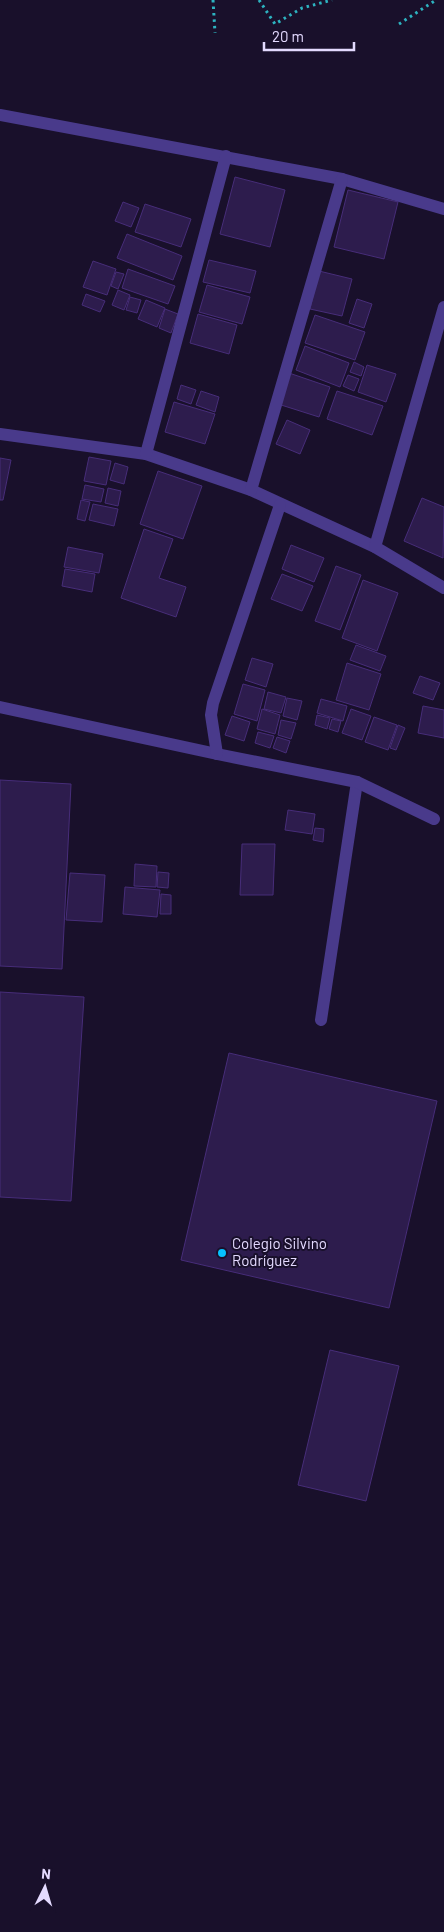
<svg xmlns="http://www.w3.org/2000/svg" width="444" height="1932" font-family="Barlow,sans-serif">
  <rect width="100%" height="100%" fill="#19102b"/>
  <g fill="#2d1c4d" stroke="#472d79">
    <path d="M 235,177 L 285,190 L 270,247 L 220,234 Z"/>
    <path d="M 348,190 L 398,202 L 384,259 L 334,247 Z"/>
    <path d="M 123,202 L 139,208 L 131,227 L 115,221 Z"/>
    <path d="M 145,204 L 191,219 L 181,247 L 135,232 Z"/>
    <path d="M 127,234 L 182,256 L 173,280 L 117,258 Z"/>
    <path d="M 209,260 L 256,271 L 250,293 L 203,282 Z"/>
    <path d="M 93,261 L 116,269 L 107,295 L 83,287 Z"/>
    <path d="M 128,269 L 175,286 L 168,304 L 122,288 Z"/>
    <path d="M 319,271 L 352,279 L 342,316 L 310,309 Z"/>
    <path d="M 116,272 L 124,274 L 118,289 L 111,286 Z"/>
    <path d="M 207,285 L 250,297 L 242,324 L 199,312 Z"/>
    <path d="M 118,290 L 130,295 L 124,310 L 112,305 Z"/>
    <path d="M 86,294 L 105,301 L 100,312 L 82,305 Z"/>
    <path d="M 130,297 L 141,300 L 137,313 L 126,310 Z"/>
    <path d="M 357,299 L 372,304 L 364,328 L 349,323 Z"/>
    <path d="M 146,300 L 165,308 L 157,327 L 138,319 Z"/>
    <path d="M 165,309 L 178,314 L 171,333 L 159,328 Z"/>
    <path d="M 198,314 L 237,325 L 229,354 L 190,343 Z"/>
    <path d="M 315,315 L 365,332 L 355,360 L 305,343 Z"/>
    <path d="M 305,346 L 349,363 L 340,387 L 296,370 Z"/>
    <path d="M 354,362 L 364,367 L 361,376 L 350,372 Z"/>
    <path d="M 367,365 L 396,374 L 386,402 L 358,392 Z"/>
    <path d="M 289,373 L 330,387 L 319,417 L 278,404 Z"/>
    <path d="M 348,375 L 359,379 L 354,391 L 343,386 Z"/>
    <path d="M 181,385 L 196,390 L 191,404 L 177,399 Z"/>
    <path d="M 201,391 L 219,397 L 215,412 L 196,405 Z"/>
    <path d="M 337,391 L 383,406 L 372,435 L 327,419 Z"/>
    <path d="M 174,402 L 215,414 L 205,444 L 165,432 Z"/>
    <path d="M 287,420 L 310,430 L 300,454 L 276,444 Z"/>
    <path d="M 89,457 L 111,461 L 106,485 L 84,481 Z"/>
    <path d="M 0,458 L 11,460 L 3,500 L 0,500 Z"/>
    <path d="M 115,463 L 128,467 L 124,484 L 110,480 Z"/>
    <path d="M 158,471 L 202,486 L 183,539 L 140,524 Z"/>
    <path d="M 85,485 L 104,489 L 101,502 L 82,499 Z"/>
    <path d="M 108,488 L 121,491 L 118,506 L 105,503 Z"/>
    <path d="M 422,498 L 444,507 L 443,558 L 404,541 Z"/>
    <path d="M 81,500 L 90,502 L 85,521 L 77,519 Z"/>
    <path d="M 93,504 L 118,509 L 114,526 L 89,520 Z"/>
    <path d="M 144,529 L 173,539 L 159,578 L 186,587 L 176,617 L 121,598 Z"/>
    <path d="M 291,545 L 324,558 L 314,582 L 282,569 Z"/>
    <path d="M 68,547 L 103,554 L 99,573 L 64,567 Z"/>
    <path d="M 336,566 L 361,575 L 340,630 L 315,621 Z"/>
    <path d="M 65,569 L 95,574 L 92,592 L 62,586 Z"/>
    <path d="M 282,574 L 313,586 L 302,611 L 271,599 Z"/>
    <path d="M 363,580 L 398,593 L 377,651 L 342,638 Z"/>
    <path d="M 356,645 L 386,656 L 380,671 L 350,660 Z"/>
    <path d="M 252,658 L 273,664 L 266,687 L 245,680 Z"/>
    <path d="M 347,663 L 381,674 L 369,710 L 336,700 Z"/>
    <path d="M 420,676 L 440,683 L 433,700 L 413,693 Z"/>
    <path d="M 243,684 L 265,690 L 257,721 L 234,714 Z"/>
    <path d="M 268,692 L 286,697 L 281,713 L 264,709 Z"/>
    <path d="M 287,698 L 302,701 L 297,720 L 283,716 Z"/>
    <path d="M 321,699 L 347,706 L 343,721 L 317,713 Z"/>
    <path d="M 423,706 L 444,710 L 444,738 L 418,733 Z"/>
    <path d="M 262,709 L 280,715 L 275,734 L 257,729 Z"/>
    <path d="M 351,709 L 371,716 L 362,740 L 342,733 Z"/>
    <path d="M 317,715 L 330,718 L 327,729 L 315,725 Z"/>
    <path d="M 232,716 L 250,722 L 244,741 L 225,735 Z"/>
    <path d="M 374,717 L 397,725 L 388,750 L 365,742 Z"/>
    <path d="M 332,719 L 341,721 L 338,732 L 329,729 Z"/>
    <path d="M 281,720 L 296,723 L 291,739 L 278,735 Z"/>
    <path d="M 398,725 L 405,728 L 396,750 L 390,748 Z"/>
    <path d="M 258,732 L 274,736 L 270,748 L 255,743 Z"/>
    <path d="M 277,737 L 290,741 L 286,753 L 273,748 Z"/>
    <path d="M 0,780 L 71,784 L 62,969 L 0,966 Z"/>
    <path d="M 288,810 L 315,814 L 312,834 L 285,830 Z"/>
    <path d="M 315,828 L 324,829 L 323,842 L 313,840 Z"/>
    <path d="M 242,844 L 275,844 L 273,895 L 240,895 Z"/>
    <path d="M 135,864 L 157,866 L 156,887 L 134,886 Z"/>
    <path d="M 158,872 L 169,873 L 168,888 L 157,887 Z"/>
    <path d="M 70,873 L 105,875 L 102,922 L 66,920 Z"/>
    <path d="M 125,887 L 160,890 L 157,917 L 123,914 Z"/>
    <path d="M 161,894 L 171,895 L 171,914 L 160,914 Z"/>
    <path d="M 0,992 L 84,997 L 71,1201 L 0,1197 Z"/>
    <path d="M 229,1053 L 437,1101 L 389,1308 L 181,1260 Z"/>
    <path d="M 330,1350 L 399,1366 L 366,1501 L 298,1485 Z"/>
  </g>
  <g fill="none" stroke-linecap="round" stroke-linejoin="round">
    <g stroke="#2db3c0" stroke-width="3" stroke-dasharray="2.5 4" stroke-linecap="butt">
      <path d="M 213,0 L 215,33"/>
      <path d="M 259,0 L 275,24 L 302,8 L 332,0"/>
      <path d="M 399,24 L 436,0"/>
    </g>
    <path stroke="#493a8b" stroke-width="12" d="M 321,1020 L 357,782"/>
    <g stroke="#493a8b" stroke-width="12">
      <path d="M 0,115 L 342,179 L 444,209"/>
      <path d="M 0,434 L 146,454 L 251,490 L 375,547 L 444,588"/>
      <path d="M 146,454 L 226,156"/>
      <path d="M 251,490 L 342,179"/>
      <path d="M 375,547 L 444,307"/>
      <path d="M 0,707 L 217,754 L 357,782 L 434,819"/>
      <path d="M 217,754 L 211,715 L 213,703 L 280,505"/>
    </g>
  </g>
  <circle fill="#06c1ff" stroke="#19102b" stroke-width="2" cx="222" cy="1253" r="5"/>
  <g text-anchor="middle" stroke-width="4" stroke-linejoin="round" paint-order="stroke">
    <g font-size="15" fill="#e4daff" stroke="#19102b" text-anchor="start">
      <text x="232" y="1249">Colegio Silvino<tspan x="232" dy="17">Rodríguez</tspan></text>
    </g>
  </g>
  <g transform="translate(45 1887) rotate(5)" stroke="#19102b" stroke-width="4" paint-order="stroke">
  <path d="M0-4L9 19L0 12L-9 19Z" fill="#e4daff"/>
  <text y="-8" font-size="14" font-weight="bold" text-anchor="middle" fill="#e4daff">N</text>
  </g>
  <path d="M264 42v8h90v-8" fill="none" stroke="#e4daff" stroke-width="2.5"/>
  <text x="272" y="42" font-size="15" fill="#e4daff" stroke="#19102b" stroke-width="4" paint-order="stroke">20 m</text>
</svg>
